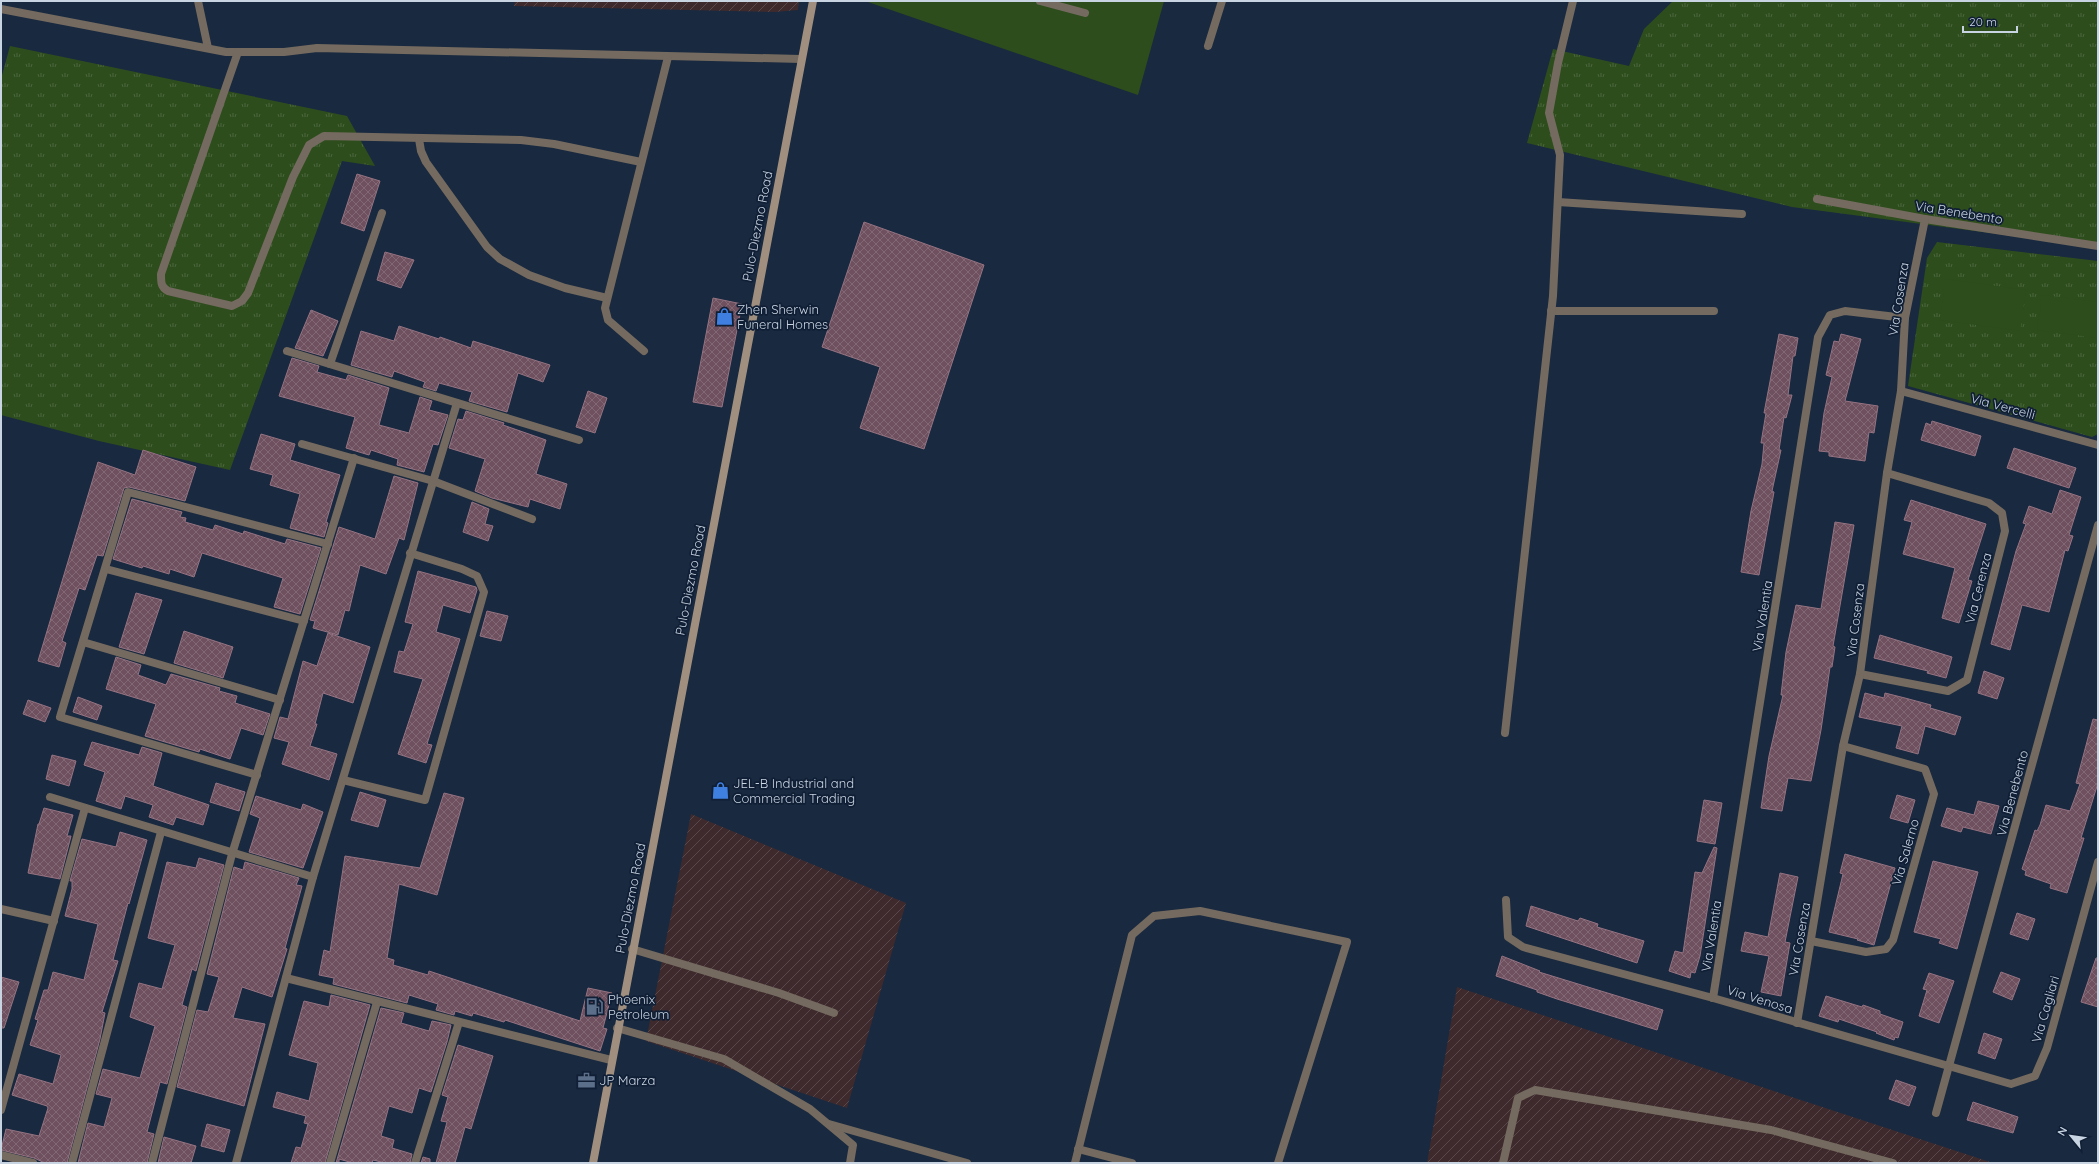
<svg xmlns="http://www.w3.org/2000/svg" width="2099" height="1164" font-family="Quicksand,sans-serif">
  <defs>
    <pattern id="industrial-furrows" width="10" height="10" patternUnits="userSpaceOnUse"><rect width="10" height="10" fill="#3e2a2d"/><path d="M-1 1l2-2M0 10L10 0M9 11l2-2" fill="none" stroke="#59484b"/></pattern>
    <pattern id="grass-tufts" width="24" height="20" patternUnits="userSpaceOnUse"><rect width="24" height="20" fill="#2d4d1c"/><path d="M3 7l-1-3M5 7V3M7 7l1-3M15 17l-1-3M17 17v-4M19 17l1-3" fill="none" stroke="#4a663d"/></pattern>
    <pattern id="building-cross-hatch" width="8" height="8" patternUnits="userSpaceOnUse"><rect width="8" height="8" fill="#6f505e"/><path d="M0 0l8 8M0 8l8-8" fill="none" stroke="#826875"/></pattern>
  </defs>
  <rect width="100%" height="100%" fill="#19293f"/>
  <g fill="url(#industrial-furrows)">
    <path d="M 515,1 L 799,1 L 798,10 L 775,12 L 514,6 Z"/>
    <path d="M 691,814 L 906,903 L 847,1108 L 646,1041 Z"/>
    <path d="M 1457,987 L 1993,1163 L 1427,1163 Z"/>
  </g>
  <g fill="url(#grass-tufts)">
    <path d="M 1673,1 L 2098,1 L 2098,247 L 1792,207 L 1527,143 L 1553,49 L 1629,66 L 1644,29 Z"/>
    <path d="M 10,46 L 347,116 L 375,166 L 342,161 L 230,470 L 99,441 L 1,415 L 1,79 Z"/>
    <path d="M 1937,242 L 2098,261 L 2098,434 L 2092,437 L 1908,386 L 1927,258 Z"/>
  </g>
  <g fill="#2d4d1c">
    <path d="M 865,1 L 1164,1 L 1138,95 Z"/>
    <path d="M 1946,279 L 2026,290 L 2020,331 L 1940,320 Z"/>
    <path d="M 2042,295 L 2098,302 L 2098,338 L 2037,330 Z"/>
  </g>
  <g fill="url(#building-cross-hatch)" stroke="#957382">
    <path d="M 357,174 L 380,181 L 364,231 L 341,223 Z"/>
    <path d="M 864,222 L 984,265 L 924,449 L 860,428 L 880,367 L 822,347 Z"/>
    <path d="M 385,252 L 414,260 L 401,288 L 377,280 Z"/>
    <path d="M 713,298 L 742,304 L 722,407 L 693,402 Z"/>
    <path d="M 311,310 L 338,321 L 323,356 L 295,348 Z"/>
    <path d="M 399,326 L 439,339 L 440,337 L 471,348 L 473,341 L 550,365 L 543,382 L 518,373 L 507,412 L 469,401 L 472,392 L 439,383 L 436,391 L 423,387 L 425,382 L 394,371 L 392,377 L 351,365 L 361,331 L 394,341 Z"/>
    <path d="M 1779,334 L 1798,338 L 1795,356 L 1793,356 L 1788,395 L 1792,395 L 1786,418 L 1784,417 L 1779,450 L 1781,450 L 1772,491 L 1774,492 L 1759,575 L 1741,572 L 1751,511 L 1762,464 L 1764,443 L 1761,443 L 1766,413 L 1764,413 Z"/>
    <path d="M 1841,334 L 1861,339 L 1845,401 L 1878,406 L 1874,433 L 1869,432 L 1865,461 L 1829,456 L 1829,452 L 1819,451 L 1824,413 L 1832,377 L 1826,375 L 1834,341 L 1839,342 Z"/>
    <path d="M 292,358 L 319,366 L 317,372 L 346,380 L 348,375 L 389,388 L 379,425 L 409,433 L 420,397 L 432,401 L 429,410 L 448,415 L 438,445 L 433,444 L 424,472 L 397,465 L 398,459 L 371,450 L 369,455 L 346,448 L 355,417 L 279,396 Z"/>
    <path d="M 588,391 L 607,398 L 595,433 L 576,427 Z"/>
    <path d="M 466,411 L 504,423 L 503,425 L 546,440 L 536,474 L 567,484 L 560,509 L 530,499 L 528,507 L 492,498 L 475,491 L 485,459 L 449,448 L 458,419 L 463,420 Z"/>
    <path d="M 1932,421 L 1981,436 L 1975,456 L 1921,440 L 1926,423 L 1931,425 Z"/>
    <path d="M 261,434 L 295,444 L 290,460 L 340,475 L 326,522 L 328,523 L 324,537 L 290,528 L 300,494 L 270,485 L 273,475 L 250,469 Z"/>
    <path d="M 2014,448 L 2076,468 L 2069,488 L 2007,468 Z"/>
    <path d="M 143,450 L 196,467 L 185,501 L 129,487 L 124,488 L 103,556 L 97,555 L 85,590 L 79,588 L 62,641 L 66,643 L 59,667 L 38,661 L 98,462 L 135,475 Z"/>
    <path d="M 394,476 L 418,483 L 404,540 L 399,538 L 386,574 L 360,565 L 349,611 L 345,610 L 338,635 L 313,628 L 315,621 L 310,620 L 339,527 L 375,539 Z"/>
    <path d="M 2060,490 L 2081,497 L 2069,535 L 2073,536 L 2068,551 L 2065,550 L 2049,612 L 2022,605 L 2010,650 L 1991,644 L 2016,551 L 2026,524 L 2023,523 L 2029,506 L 2052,514 Z"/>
    <path d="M 132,499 L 182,512 L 180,517 L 186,518 L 185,522 L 213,530 L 215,525 L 243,534 L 244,531 L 285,544 L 287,539 L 321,548 L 300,614 L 274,607 L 283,578 L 202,553 L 194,577 L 170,569 L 169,574 L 143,566 L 142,568 L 113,559 Z"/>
    <path d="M 1911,500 L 1986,524 L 1968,580 L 1972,581 L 1959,623 L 1942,618 L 1955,568 L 1903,554 L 1912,522 L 1904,520 Z"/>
    <path d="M 472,502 L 489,509 L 485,524 L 493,526 L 488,541 L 463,532 Z"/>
    <path d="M 1835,522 L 1854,525 L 1833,646 L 1835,647 L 1832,667 L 1830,667 L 1821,730 L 1811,781 L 1788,778 L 1782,811 L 1761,808 L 1769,756 L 1783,695 L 1781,695 L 1786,652 L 1796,605 L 1821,609 Z"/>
    <path d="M 418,571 L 476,587 L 477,590 L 470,613 L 443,605 L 436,632 L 460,639 L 427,744 L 432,745 L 426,763 L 398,754 L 423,679 L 394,672 L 399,651 L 404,652 L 413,624 L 405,622 Z"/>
    <path d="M 136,593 L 162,600 L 144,654 L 119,647 Z"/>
    <path d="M 487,611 L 508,616 L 501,641 L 480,636 Z"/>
    <path d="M 184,631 L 233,647 L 223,678 L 174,663 Z"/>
    <path d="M 328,633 L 370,647 L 353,703 L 323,693 L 315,724 L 317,724 L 310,746 L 337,754 L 329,780 L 282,764 L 289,742 L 274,738 L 280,717 L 288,719 L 303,661 L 317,666 Z"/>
    <path d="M 1880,635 L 1952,657 L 1946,678 L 1927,673 L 1928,671 L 1874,658 Z"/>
    <path d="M 116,657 L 141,665 L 138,675 L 166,685 L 171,674 L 220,688 L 219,691 L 237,696 L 235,703 L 270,714 L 263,735 L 241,728 L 230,759 L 200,749 L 199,752 L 145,736 L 156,704 L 106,689 Z"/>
    <path d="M 1984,671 L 2004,678 L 1997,699 L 1978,693 Z"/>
    <path d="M 1865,693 L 1884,698 L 1885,693 L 1905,698 L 1931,705 L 1930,708 L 1961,717 L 1955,735 L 1925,726 L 1918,754 L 1896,748 L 1902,726 L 1859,717 Z"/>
    <path d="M 78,697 L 102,706 L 97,720 L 73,712 Z"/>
    <path d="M 28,700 L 51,708 L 45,722 L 23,714 Z"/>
    <path d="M 2093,719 L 2098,720 L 2098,783 L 2081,838 L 2084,838 L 2067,893 L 2050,888 L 2051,884 L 2025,875 L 2026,871 L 2022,869 L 2035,830 L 2037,831 L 2040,825 L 2046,805 L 2070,811 L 2080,784 L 2076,783 Z"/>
    <path d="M 92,742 L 139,755 L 142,747 L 162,753 L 153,786 L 209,805 L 203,825 L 176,817 L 173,825 L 149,817 L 153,805 L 125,796 L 121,809 L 96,801 L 105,772 L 84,765 Z"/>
    <path d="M 52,755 L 76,761 L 69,786 L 46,779 Z"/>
    <path d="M 216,783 L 245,792 L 239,811 L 210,802 Z"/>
    <path d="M 360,792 L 386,800 L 378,827 L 351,820 Z"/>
    <path d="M 444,793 L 464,798 L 437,895 L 399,884 L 387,958 L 394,960 L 393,965 L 428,975 L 429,971 L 580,1021 L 588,988 L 612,993 L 603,1028 L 607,1029 L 600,1051 L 505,1020 L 504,1022 L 473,1013 L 472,1016 L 455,1011 L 454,1015 L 436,1010 L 438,1004 L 409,995 L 407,1003 L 333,984 L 334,978 L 319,975 L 324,950 L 330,952 L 345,856 L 420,868 Z"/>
    <path d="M 1897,795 L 1915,800 L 1908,823 L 1890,818 Z"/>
    <path d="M 256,796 L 301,810 L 303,804 L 323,812 L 303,868 L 249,852 L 260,818 L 250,814 Z"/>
    <path d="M 1704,800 L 1722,803 L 1715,844 L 1697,841 Z"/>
    <path d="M 1978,801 L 1999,806 L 1991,834 L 1963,827 L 1961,832 L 1941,826 L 1947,808 L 1974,815 Z"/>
    <path d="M 44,808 L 73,815 L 67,836 L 71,836 L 60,879 L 28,873 L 38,824 L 39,824 Z"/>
    <path d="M 120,832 L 147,840 L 129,904 L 128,903 L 113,960 L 118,961 L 102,1012 L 105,1013 L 100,1039 L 67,1163 L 45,1163 L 34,1158 L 1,1150 L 6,1129 L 39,1136 L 48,1108 L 47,1106 L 12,1095 L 19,1074 L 53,1084 L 61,1055 L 30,1045 L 38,1020 L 35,1019 L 44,990 L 48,990 L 53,972 L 84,980 L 98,924 L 65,916 L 72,889 L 72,881 L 70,881 L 82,839 L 116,847 Z"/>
    <path d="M 1714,847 L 1717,848 L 1700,956 L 1695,973 L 1691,972 L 1690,978 L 1669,971 L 1675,951 L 1683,953 L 1695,872 L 1702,873 Z"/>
    <path d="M 1845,854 L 1895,868 L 1874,945 L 1857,940 L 1858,939 L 1829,932 L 1843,874 L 1840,873 Z"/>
    <path d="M 199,858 L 224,865 L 196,971 L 192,969 L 182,1005 L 187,1007 L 167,1084 L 160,1082 L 152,1113 L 147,1132 L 154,1134 L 147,1163 L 78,1163 L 88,1123 L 104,1127 L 112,1098 L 96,1094 L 103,1069 L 140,1078 L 155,1026 L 130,1017 L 139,983 L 162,989 L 175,945 L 148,938 L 167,862 L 196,868 Z"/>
    <path d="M 1933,861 L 1978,872 L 1957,949 L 1939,943 L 1941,939 L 1914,932 Z"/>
    <path d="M 245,862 L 299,878 L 296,885 L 302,886 L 285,948 L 287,949 L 272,997 L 242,987 L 233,1018 L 265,1024 L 244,1106 L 177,1087 L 197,1010 L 208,1012 L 219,977 L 207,974 L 234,867 L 243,870 Z"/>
    <path d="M 1780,873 L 1798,877 L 1785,942 L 1790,943 L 1781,996 L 1761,992 L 1769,956 L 1741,951 L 1745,932 L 1768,937 Z"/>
    <path d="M 1531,906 L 1578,921 L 1580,918 L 1598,924 L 1597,927 L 1644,941 L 1637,963 L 1526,926 Z"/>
    <path d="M 2017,913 L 2035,919 L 2028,940 L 2010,934 Z"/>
    <path d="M 1502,956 L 1540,971 L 1539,972 L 1663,1010 L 1657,1030 L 1557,999 L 1537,992 L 1537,990 L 1496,976 Z"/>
    <path d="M 2096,958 L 2098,958 L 2098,1007 L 2081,1002 Z"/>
    <path d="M 2001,972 L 2020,979 L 2012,1000 L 1993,992 Z"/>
    <path d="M 1929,973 L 1954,981 L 1939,1023 L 1919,1016 L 1927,990 L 1923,989 Z"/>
    <path d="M 1,977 L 19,982 L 4,1028 L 1,1028 Z"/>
    <path d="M 331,995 L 370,1005 L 325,1163 L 291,1163 L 296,1147 L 301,1148 L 308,1124 L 304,1123 L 306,1116 L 273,1107 L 277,1092 L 309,1101 L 318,1063 L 289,1055 L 304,1001 L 329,1007 Z"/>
    <path d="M 1826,996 L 1862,1007 L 1863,1005 L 1880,1011 L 1880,1014 L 1903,1022 L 1898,1038 L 1895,1037 L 1894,1040 L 1876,1033 L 1877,1032 L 1839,1019 L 1838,1022 L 1819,1016 Z"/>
    <path d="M 381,1008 L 404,1013 L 401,1023 L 429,1031 L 432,1021 L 451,1025 L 447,1042 L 431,1092 L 419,1088 L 412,1113 L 389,1106 L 381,1136 L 394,1140 L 392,1148 L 412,1154 L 410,1163 L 385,1163 L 373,1160 L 372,1163 L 353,1163 L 339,1159 L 339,1163 L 336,1163 Z"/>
    <path d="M 1984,1033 L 2002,1039 L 1995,1059 L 1978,1053 Z"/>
    <path d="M 458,1045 L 493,1056 L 471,1129 L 465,1127 L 455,1163 L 436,1163 L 447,1122 L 441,1121 L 448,1097 L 442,1095 Z"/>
    <path d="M 1896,1080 L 1916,1087 L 1909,1106 L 1889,1099 Z"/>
    <path d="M 1973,1102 L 2018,1117 L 2013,1133 L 1967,1120 Z"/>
    <path d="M 207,1124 L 230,1130 L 224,1152 L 201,1146 Z"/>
    <path d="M 164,1137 L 196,1146 L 191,1163 L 158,1163 Z"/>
    <path d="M 423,1157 L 430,1159 L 430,1163 L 421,1163 Z"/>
  </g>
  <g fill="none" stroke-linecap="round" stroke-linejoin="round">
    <g stroke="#746a5f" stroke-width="8">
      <path d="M 1040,1 L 1085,13"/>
      <path d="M 1558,202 L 1742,214"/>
      <path d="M 1551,311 L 1714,311"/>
      <path d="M 1505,733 L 1553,296 L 1560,155 L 1549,113 L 1558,63 L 1573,1"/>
      <path d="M 632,949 L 779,993 L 834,1013"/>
      <path d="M 617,1028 L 724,1059 L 810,1109 L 853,1145 L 850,1163"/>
      <path d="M 829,1124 L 967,1163"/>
      <path d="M 1078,1149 L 1132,1163"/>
      <path d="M 1,1155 L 33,1163"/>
      <path d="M 1075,1163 L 1132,935 L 1154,916 L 1200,911 L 1347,942 L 1278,1163"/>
      <path d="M 1503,1163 L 1518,1098 L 1535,1090 L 1771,1130 L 1893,1163"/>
    </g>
    <g stroke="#746a5f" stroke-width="8">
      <path d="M 198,1 L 208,48"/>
      <path d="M 1,9 L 226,52 L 284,52 L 317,48 L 801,59"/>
      <path d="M 1208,46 L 1222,1"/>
      <path d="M 238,52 L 161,274 C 161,283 161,287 168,291 L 232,306 L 242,301 L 248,293 L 293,177 L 309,145 L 324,136 L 521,140 L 554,144 L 641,162"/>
      <path d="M 419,139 L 421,151 L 426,162 L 487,247 L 500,259 L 529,275 L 565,288 L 607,298"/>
      <path d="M 1817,199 L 1925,219 L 2098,246"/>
      <path d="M 287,351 L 579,440"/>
      <path d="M 644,351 L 608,320 L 605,308 L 668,57"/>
      <path d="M 330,364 L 382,213"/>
      <path d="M 1901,391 L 2098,445"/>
      <path d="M 302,444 L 433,481 L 532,519"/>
      <path d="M 106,569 L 304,621"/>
      <path d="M 83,642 L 280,700"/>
      <path d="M 1860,674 L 1948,691 L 1967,680 L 2005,531 L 2002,513 L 1989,503 L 1887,473"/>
      <path d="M 257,775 L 60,717 L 128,492 L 328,544"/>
      <path d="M 343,780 L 425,800 L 484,592 L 477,576 L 462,569 L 410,553"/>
      <path d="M 50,797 L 313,877"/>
      <path d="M 1506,900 L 1508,937 L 1523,947 L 1713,998 L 2011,1084 L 2035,1076 L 2047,1048 L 2098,862"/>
      <path d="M 1,909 L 54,921"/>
      <path d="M 1811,941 L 1866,952 L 1886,949 L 1893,940 L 1934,794 L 1925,769 L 1843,746"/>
      <path d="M 286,978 L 611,1060"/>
      <path d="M 1713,998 L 1818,337 L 1830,315 L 1845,311 L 1905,318"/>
      <path d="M 1797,1023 L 1843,746 L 1860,674 L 1887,473 L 1901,391 L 1905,318 L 1925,219"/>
      <path d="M 1,1110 L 85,808"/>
      <path d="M 1936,1113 L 2098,525"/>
      <path d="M 72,1163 L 161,832"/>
      <path d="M 152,1163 L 232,854 L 354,458"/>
      <path d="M 236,1163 L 313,877 L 457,403"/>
      <path d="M 330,1163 L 377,1002"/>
      <path d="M 415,1163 L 459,1022"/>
    </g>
    <path stroke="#a08f7e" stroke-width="8" d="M 593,1163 L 813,1"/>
  </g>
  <defs>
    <symbol id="shop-bare" viewBox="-9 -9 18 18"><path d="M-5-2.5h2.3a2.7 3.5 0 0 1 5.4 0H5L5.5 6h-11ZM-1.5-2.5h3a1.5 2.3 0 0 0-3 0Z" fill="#3f7fe0" stroke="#101f35" stroke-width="2.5" paint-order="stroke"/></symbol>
    <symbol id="fuel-bare" viewBox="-9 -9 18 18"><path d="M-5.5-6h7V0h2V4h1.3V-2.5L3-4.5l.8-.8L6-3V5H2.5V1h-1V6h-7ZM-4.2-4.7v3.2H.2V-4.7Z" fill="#5c6f8a" stroke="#101f35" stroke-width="2.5" paint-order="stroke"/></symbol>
    <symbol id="office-bare" viewBox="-9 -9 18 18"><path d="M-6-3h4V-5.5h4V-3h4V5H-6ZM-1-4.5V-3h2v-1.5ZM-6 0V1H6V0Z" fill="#5c6f8a" stroke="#101f35" stroke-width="2.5" paint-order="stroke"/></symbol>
  </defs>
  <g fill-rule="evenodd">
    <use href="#shop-bare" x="712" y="304" width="25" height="25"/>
    <use href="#shop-bare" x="708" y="778" width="25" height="25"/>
    <use href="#fuel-bare" x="582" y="994" width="25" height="25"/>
    <use href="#office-bare" x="574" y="1068" width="25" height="25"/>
  </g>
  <g text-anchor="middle" stroke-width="3.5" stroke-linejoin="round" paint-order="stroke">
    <g font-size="13" fill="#c9d4e2" stroke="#101f35">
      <text transform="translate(1959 212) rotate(9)" y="5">Via Benebento</text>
      <text transform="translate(757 226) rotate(-79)" y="5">Pulo-Diezmo Road</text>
      <text transform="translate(1898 299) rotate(-81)" y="5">Via Cosenza</text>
      <text transform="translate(2003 406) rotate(15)" y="5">Via Vercelli</text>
      <text transform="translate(690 580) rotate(-79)" y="5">Pulo-Diezmo Road</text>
      <text transform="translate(1978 588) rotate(-76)" y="5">Via Cerenza</text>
      <text transform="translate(1762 616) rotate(-81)" y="5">Via Valentia</text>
      <text transform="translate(1855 620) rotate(-83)" y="5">Via Cosenza</text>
      <text transform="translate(2012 793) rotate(-75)" y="5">Via Benebento</text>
      <text transform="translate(1905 852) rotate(-74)" y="5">Via Salerno</text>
      <text transform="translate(630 898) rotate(-79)" y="5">Pulo-Diezmo Road</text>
      <text transform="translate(1711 936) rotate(-81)" y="5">Via Valentia</text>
      <text transform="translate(1799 939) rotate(-80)" y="5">Via Cosenza</text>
      <text transform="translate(1760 999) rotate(17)" y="5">Via Venosa</text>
      <text transform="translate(2045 1009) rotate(-74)" y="5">Via Cagliari</text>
    </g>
    <g font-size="13" fill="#c9d4e2" stroke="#101f35" text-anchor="start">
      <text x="737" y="314">Zhen Sherwin<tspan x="737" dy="15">Funeral Homes</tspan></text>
      <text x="733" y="788">JEL-B Industrial and<tspan x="733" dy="15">Commercial Trading</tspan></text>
      <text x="608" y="1004">Phoenix<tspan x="608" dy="15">Petroleum</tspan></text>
      <text x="599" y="1085">JP Marza</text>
    </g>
  </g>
  <rect width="2099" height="1164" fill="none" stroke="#c9d4e2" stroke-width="4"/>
  <g transform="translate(2071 1136) rotate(299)" stroke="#101f35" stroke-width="3" paint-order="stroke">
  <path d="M0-3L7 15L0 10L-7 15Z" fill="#c9d4e2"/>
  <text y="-6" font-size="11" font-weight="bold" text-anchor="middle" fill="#c9d4e2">N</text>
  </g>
  <path d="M1963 26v6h54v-6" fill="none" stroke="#c9d4e2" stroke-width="2"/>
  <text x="1969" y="26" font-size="12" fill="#c9d4e2" stroke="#101f35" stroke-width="3" paint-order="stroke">20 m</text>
</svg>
